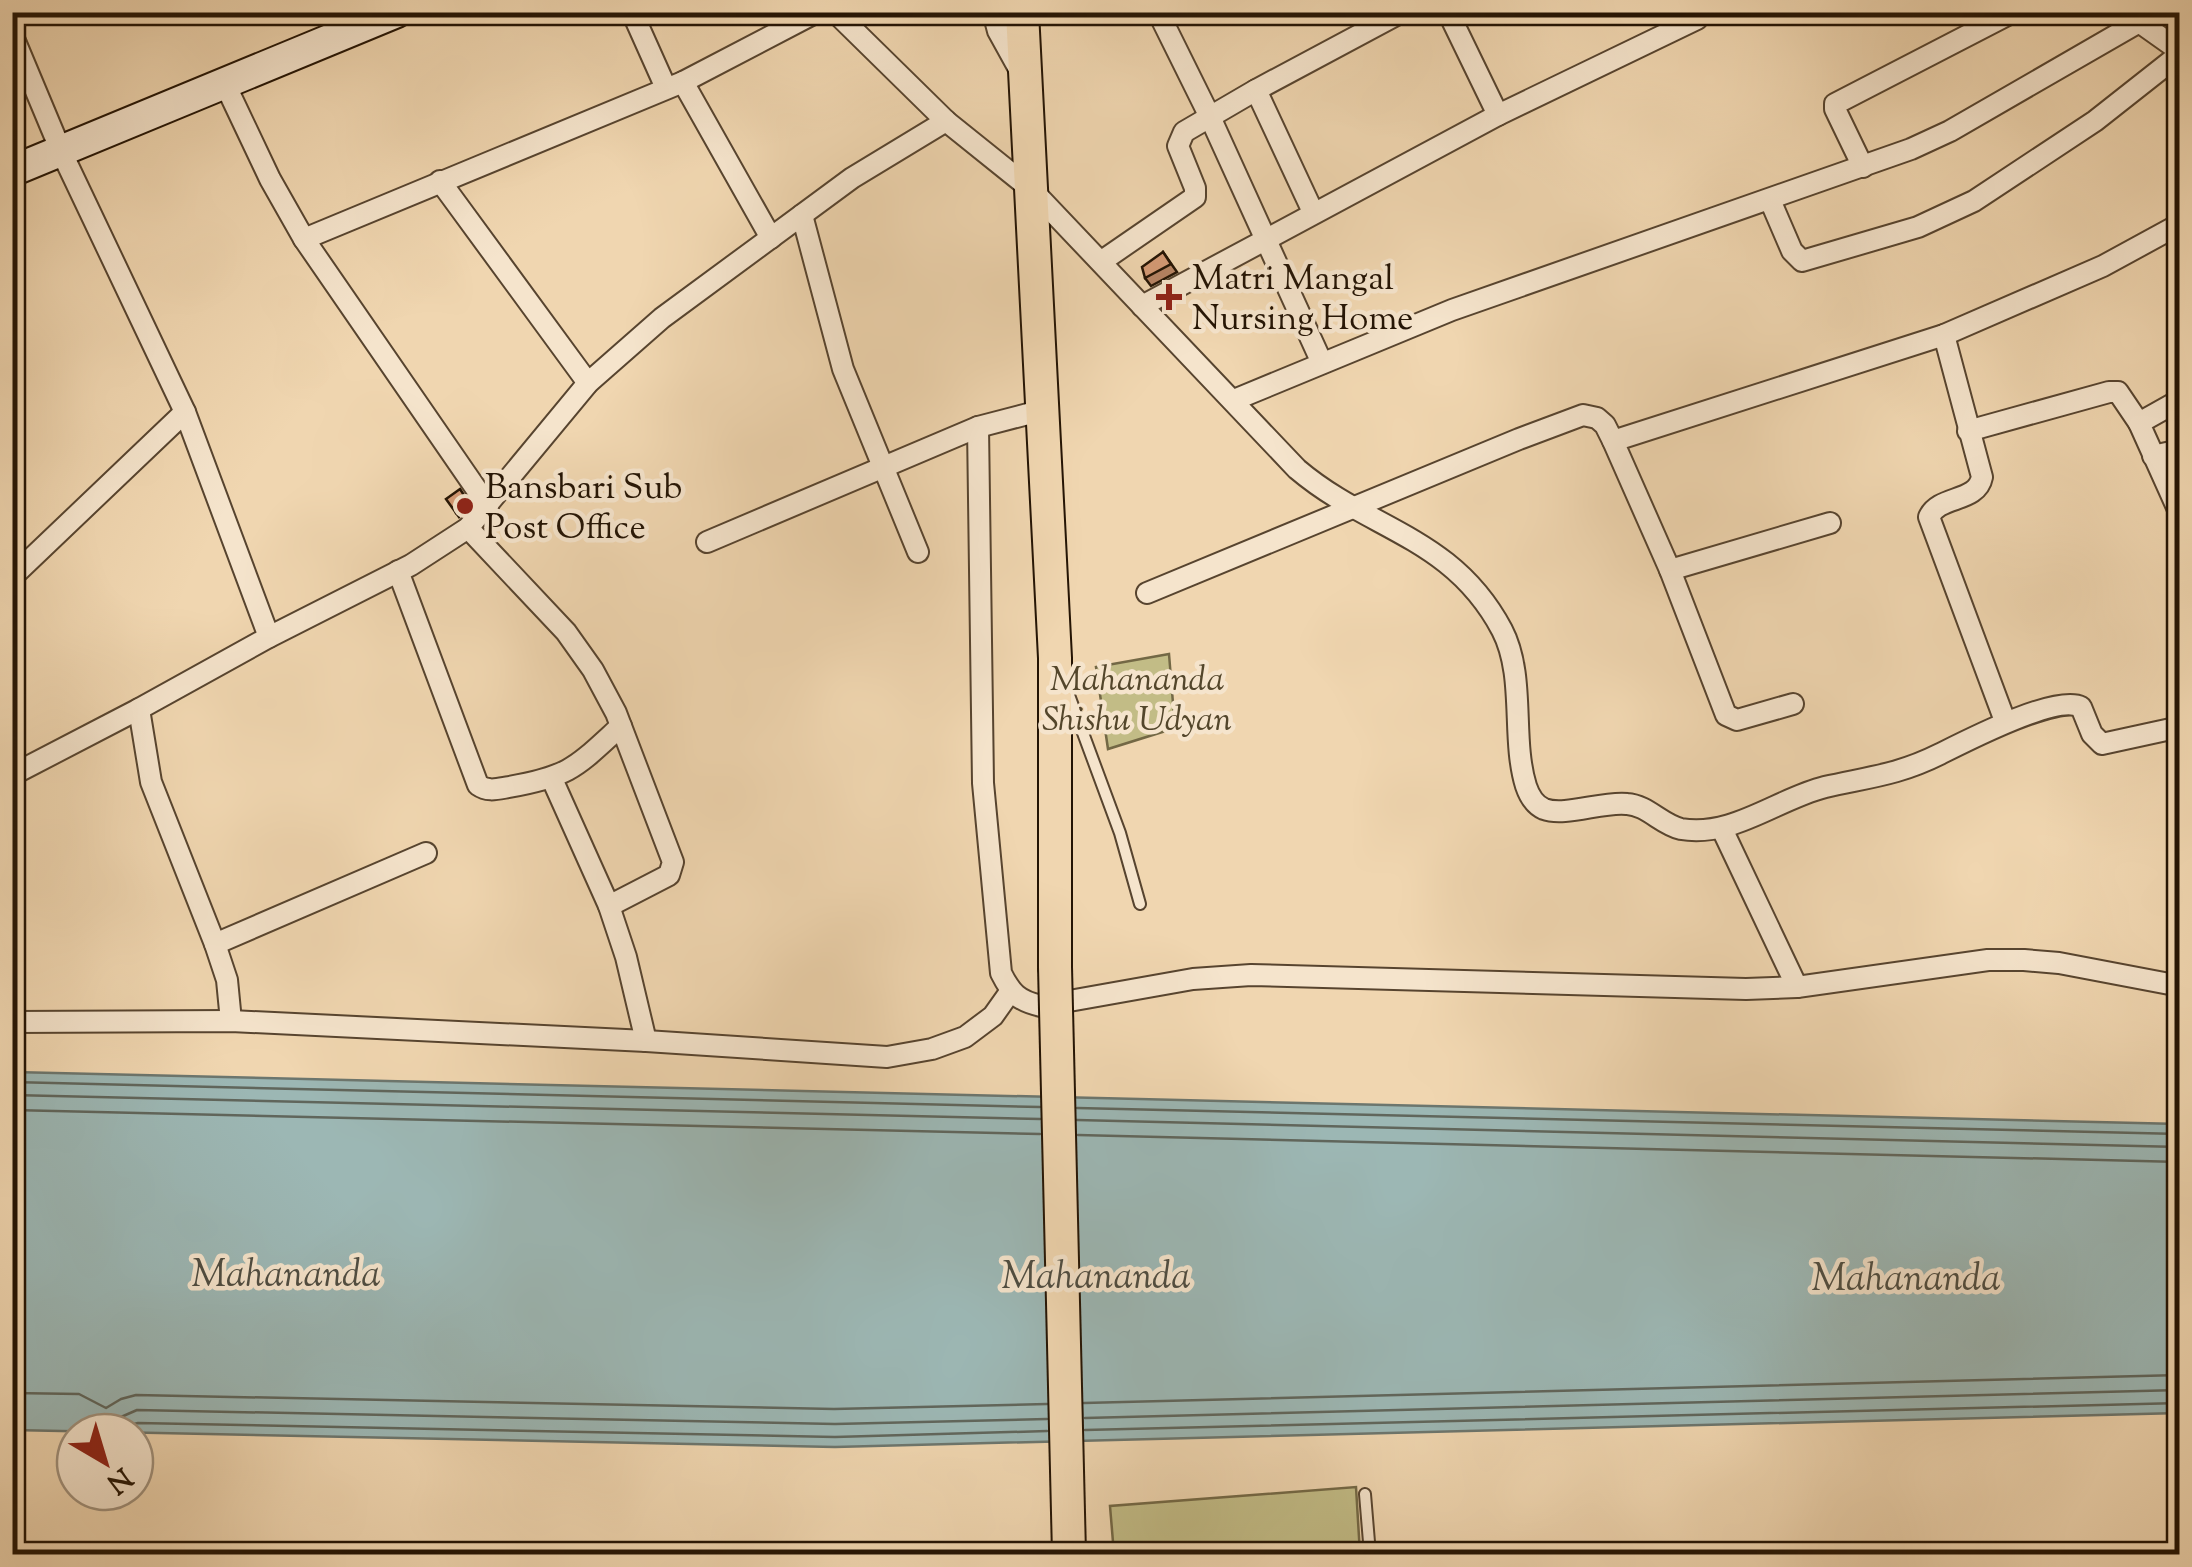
<svg xmlns="http://www.w3.org/2000/svg" width="2192" height="1567" font-family="'Sorts Mill Goudy',serif">
  <rect width="100%" height="100%" fill="#f0d6b0"/>
  <filter id="stains"><feTurbulence type="fractalNoise" baseFrequency=".002" numOctaves="4"/><feColorMatrix values="0 0 0 0 .2 0 0 0 0 .09 0 0 0 0 .02 0 0 0 .5 -.17"/></filter>
  <radialGradient id="worn" r=".72"><stop offset=".6" stop-color="#630" stop-opacity="0"/><stop offset="1" stop-color="#630" stop-opacity=".3"/></radialGradient>
  <g fill="#c2bc86" stroke="#736845" stroke-width="2.5">
    <path d="M 1169,654 L 1175,728 L 1108,749 L 1096,667 Z"/>
    <path d="M 1356,1487 L 1360,1554 L 1114,1554 L 1110,1506 Z"/>
  </g>
  <path fill="#9cb7b4" stroke="#6c766e" stroke-width="2.5" d="M 13,1072 L 2179,1124 L 2179,1413 L 835,1447 L 13,1430 Z"/>
  <g fill="none" stroke-linecap="round" stroke-linejoin="round">
    <g stroke="#60665c" stroke-width="2.5">
      <path d="M 12,1082 L 1040,1107"/>
      <path d="M 12,1095 L 1040,1119"/>
      <path d="M 1077,1108 L 2180,1134"/>
      <path d="M 12,1110 L 1040,1134"/>
      <path d="M 1077,1120 L 2180,1147"/>
      <path d="M 1078,1135 L 2180,1162"/>
      <path d="M 12,1393 L 79,1394 L 106,1408 L 121,1399 L 136,1395 L 834,1409 L 1047,1404"/>
      <path d="M 1084,1403 L 2180,1375"/>
      <path d="M 1085,1418 L 2180,1390"/>
      <path d="M 1085,1430 L 2180,1403"/>
      <path d="M 113,1432 L 121,1417 L 137,1410 L 835,1424 L 1047,1419"/>
      <path d="M 125,1432 L 130,1425 L 138,1423 L 835,1437 L 1047,1431"/>
    </g>
    <defs>
      <g id="service">
        <path d="M 1066,687 L 1120,833 L 1140,904"/>
        <path d="M 1365,1494 L 1370,1554"/>
      </g>
      <g id="minor">
        <path d="M 632,12 L 666,88"/>
        <path d="M 835,12 L 946,121 L 1032,190 L 1297,469 C 1370,531 1452,536 1502,630 C 1526,676 1511,738 1526,786 C 1529,795 1535,805 1544,809 C 1565,817 1603,801 1627,804 C 1647,805 1662,825 1681,829 C 1732,838 1777,799 1825,787 C 1869,777 1898,775 1940,754 C 1966,741 2057,694 2081,707 L 2092,734 L 2102,744 L 2180,727"/>
        <path d="M 993,12 L 998,31 L 1019,69"/>
        <path d="M 1158,12 L 1210,117 L 1322,363"/>
        <path d="M 1448,12 L 1498,115"/>
        <path d="M 2125,12 L 2180,51"/>
        <path d="M 12,34 L 61,151 L 185,412 L 269,637 L 411,565 L 468,528 L 588,383 L 662,318 L 852,178 L 946,121"/>
        <path d="M 683,82 L 771,238"/>
        <path d="M 225,84 L 270,179 L 304,239"/>
        <path d="M 1256,90 L 1313,212"/>
        <path d="M 1863,167 L 1835,109 L 1835,104 L 2013,12"/>
        <path d="M 440,181 L 588,383"/>
        <path d="M 1770,200 L 1792,251 L 1802,261 L 1918,227 L 1974,201 L 2095,121 L 2180,54"/>
        <path d="M 802,215 L 843,369 L 918,552"/>
        <path d="M 1102,261 L 1195,197 L 1195,188 L 1178,146 L 1184,132 L 1256,90 L 1402,12"/>
        <path d="M 1142,306 L 1498,115 L 1697,19"/>
        <path d="M 1944,335 L 1982,477 C 1977,503 1939,495 1929,517 L 2005,721"/>
        <path d="M 1234,400 L 1452,310 L 1911,149 L 1950,131 L 2139,22"/>
        <path d="M 2180,400 L 2139,423 L 2180,514"/>
        <path d="M 978,427 L 983,783 L 1001,973 C 1011,993 1018,1001 1041,1006 L 1193,979 L 1251,975 L 1746,989 L 1797,987 L 1988,960 L 2024,960 L 2059,963 L 2180,986"/>
        <path d="M 1968,431 L 2109,392 L 2118,392 L 2139,423"/>
        <path d="M 2153,456 L 2180,450"/>
        <path d="M 488,506 L 304,239 L 683,82 L 817,12"/>
        <path d="M 468,528 L 566,632 L 593,670 L 616,713 L 673,862 L 669,875 L 609,906"/>
        <path d="M 707,542 L 978,427 L 1043,410"/>
        <path d="M 1670,570 L 1830,523"/>
        <path d="M 398,571 L 478,785 C 488,792 497,789 509,787 C 571,776 576,767 621,726"/>
        <path d="M 12,577 L 185,412"/>
        <path d="M 1147,593 L 1519,439 L 1583,415 L 1597,418 L 1605,425 L 1613,441"/>
        <path d="M 1793,704 L 1737,720 L 1726,715 L 1670,570 L 1613,441 L 1944,335 L 2103,266 L 2180,224"/>
        <path d="M 12,775 L 139,709"/>
        <path d="M 552,779 L 609,906 L 626,957 L 646,1041"/>
        <path d="M 1722,829 L 1797,987"/>
        <path d="M 215,944 L 426,853"/>
        <path d="M 231,1021 L 227,980 L 215,944 L 151,782 L 139,709 L 269,637"/>
        <path d="M 12,1022 L 231,1021 L 646,1041 L 887,1057 L 932,1049 L 965,1037 L 993,1016 L 1010,992"/>
      </g>
      <path id="secondary" d="M 12,171 L 397,12"/>
      <path id="primary" d="M 1022,12 L 1055,658 L 1055,967"/>
    </defs>
    <use href="#service" stroke="#57442f" stroke-width="14"/>
    <use href="#minor" stroke="#57442f" stroke-width="24"/>
    <use href="#secondary" stroke="#241404" stroke-width="34"/>
    <use href="#primary" stroke="#241404" stroke-width="36"/>
    <use href="#service" stroke="#f5e4cc" stroke-width="10"/>
    <use href="#minor" stroke="#f5e4cc" stroke-width="20"/>
    <use href="#secondary" stroke="#f5e4cc" stroke-width="30"/>
    <use href="#primary" stroke="#f0d6b0" stroke-width="32"/>
    <defs>
      <path id="primary-bridge" d="M 1055,967 L 1069,1554"/>
    </defs>
    <use href="#primary-bridge" stroke="#241404" stroke-width="36" stroke-linecap="butt"/>
    <use href="#primary-bridge" stroke="#f0d6b0" stroke-width="32"/>
  </g>
  <path fill="#b88565" stroke="#241404" stroke-width="2.5" d="M 1163,252 L 1177,272 L 1151,286 L 1145,278 Z"/>
  <path fill="#966c53" stroke="#241404" stroke-width="2.5" d="M 467,500 L 470,504 L 459,517 L 456,513 Z"/>
  <g fill="#d69b76" stroke="#241404" stroke-width="2.5">
    <path d="M 1163,252 L 1171,264 L 1145,278 L 1142,267 Z"/>
    <path d="M 460,489 L 467,500 L 456,513 L 446,499 Z"/>
  </g>
  <g fill="#8f2418" stroke="#f5e4cc" stroke-width="4">
    <path d="M1164 282h10v10h10v10h-10v10h-10v-10h-10v-10h10z"/>
    <circle cx="465" cy="506" r="10"/>
  </g>
  <g text-anchor="middle" stroke-width="9" stroke-linejoin="round" paint-order="stroke">
    <g font-size="35" fill="#241404" stroke="#f5e4cc" text-anchor="start">
      <text x="1192" y="289">Matri Mangal<tspan x="1192" dy="40">Nursing Home</tspan></text>
      <text x="485" y="498">Bansbari Sub<tspan x="485" dy="40">Post Office</tspan></text>
    </g>
    <g font-size="35" font-style="italic" fill="#53462b" stroke="#f5e4cc">
      <text x="1137" y="690">Mahananda<tspan x="1137" dy="40">Shishu Udyan</tspan></text>
    </g>
    <g font-size="38" font-style="italic" fill="#4e4d42" stroke="#f5e4cc">
      <text x="286" y="1286">Mahananda</text>
      <text x="1096" y="1288">Mahananda</text>
      <text x="1906" y="1290">Mahananda</text>
    </g>
  </g>
  <rect width="2192" height="1567" fill="none" stroke="#f0d6b0" stroke-width="50"/>
  <rect x="15" y="15" width="2162" height="1537" fill="none" stroke="#241404" stroke-width="5"/>
  <rect x="25" y="25" width="2142" height="1517" fill="none" stroke="#241404" stroke-width="2.5"/>
  <g transform="translate(105 1462) rotate(142)"><circle r="48" fill="#f5e4cc" stroke="#a1917c" stroke-width="2.5"/>
  <path d="M0-8L18 38L0 25L-18 38Z" fill="#8f2418"/>
  <text y="-15" font-size="28" font-weight="bold" text-anchor="middle" fill="#241404">N</text>
  </g>
  <rect width="100%" height="100%" filter="url(#stains)"/>
  <rect width="100%" height="100%" fill="url(#worn)"/>
</svg>
